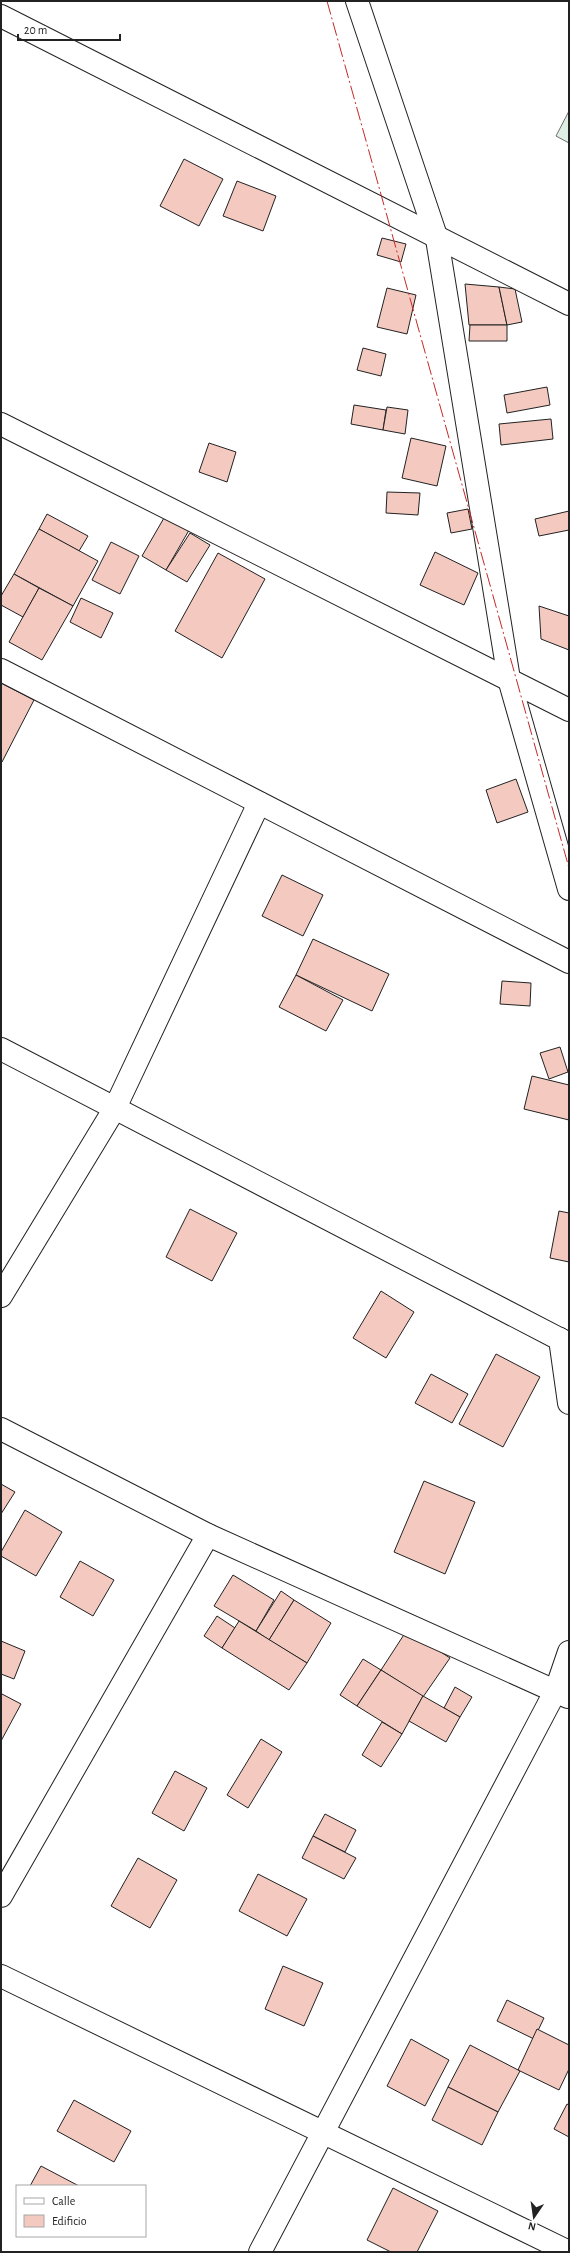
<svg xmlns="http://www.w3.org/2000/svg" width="570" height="2253" font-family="'Alegreya Sans',sans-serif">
  <rect width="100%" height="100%" fill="#fff"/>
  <path fill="#e0efe3" stroke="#6f6f6f" d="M 569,111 L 569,143 L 556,136 Z"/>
  <g fill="#f3c9c0" stroke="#222">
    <path d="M 184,159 L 223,179 L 199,226 L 160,206 Z"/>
    <path d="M 237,181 L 276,196 L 263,231 L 223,216 Z"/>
    <path d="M 382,238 L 406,244 L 401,262 L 377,255 Z"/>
    <path d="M 465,284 L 499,287 L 507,325 L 469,325 Z"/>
    <path d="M 499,287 L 515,289 L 522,322 L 507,325 Z"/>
    <path d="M 387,288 L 416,295 L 407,334 L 377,327 Z"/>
    <path d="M 470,325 L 507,325 L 507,341 L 469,341 Z"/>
    <path d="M 363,348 L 386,354 L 381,376 L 357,370 Z"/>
    <path d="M 547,387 L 550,405 L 507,413 L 504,395 Z"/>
    <path d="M 354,405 L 386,410 L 383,430 L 351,424 Z"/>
    <path d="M 387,407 L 408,410 L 405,434 L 383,430 Z"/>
    <path d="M 551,419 L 553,439 L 501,445 L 499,424 Z"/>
    <path d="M 411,438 L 446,446 L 437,486 L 402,478 Z"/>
    <path d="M 209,443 L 236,452 L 227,482 L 199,472 Z"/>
    <path d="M 387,492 L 420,493 L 418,515 L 386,513 Z"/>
    <path d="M 468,509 L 472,529 L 451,533 L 447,513 Z"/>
    <path d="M 168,511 L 192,525 L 166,570 L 142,556 Z"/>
    <path d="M 569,511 L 569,530 L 539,536 L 535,519 Z"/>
    <path d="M 47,514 L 88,536 L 79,551 L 39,529 Z"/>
    <path d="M 39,529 L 98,561 L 73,606 L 14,574 Z"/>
    <path d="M 190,533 L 210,545 L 187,582 L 166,570 Z"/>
    <path d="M 111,542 L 139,556 L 120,594 L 92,580 Z"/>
    <path d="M 435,552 L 478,573 L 464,605 L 420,585 Z"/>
    <path d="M 218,553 L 265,579 L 222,658 L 175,631 Z"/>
    <path d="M 14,574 L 39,588 L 23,617 L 1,605 L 1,596 Z"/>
    <path d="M 39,588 L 73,606 L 42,660 L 9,642 Z"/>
    <path d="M 81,598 L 113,613 L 101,638 L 70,622 Z"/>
    <path d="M 539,606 L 569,616 L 569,650 L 541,639 Z"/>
    <path d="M 1,683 L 34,700 L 2,762 L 1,761 Z"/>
    <path d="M 516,779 L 528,812 L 497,823 L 486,790 Z"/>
    <path d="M 282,875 L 323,895 L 303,936 L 262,916 Z"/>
    <path d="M 313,939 L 389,974 L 372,1011 L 296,975 Z"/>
    <path d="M 296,975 L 343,1000 L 326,1031 L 279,1007 Z"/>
    <path d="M 502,981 L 531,983 L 530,1006 L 500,1004 Z"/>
    <path d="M 560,1047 L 568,1072 L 549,1079 L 540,1053 Z"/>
    <path d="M 532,1076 L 569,1085 L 569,1120 L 524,1109 Z"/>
    <path d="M 190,1209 L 237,1233 L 212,1281 L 166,1257 Z"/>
    <path d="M 559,1211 L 569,1213 L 569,1262 L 550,1258 Z"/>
    <path d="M 381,1291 L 414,1312 L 386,1358 L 353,1338 Z"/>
    <path d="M 496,1354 L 540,1377 L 503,1447 L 459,1424 Z"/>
    <path d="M 431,1374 L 468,1394 L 452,1423 L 415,1403 Z"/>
    <path d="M 424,1481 L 475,1502 L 445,1574 L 394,1552 Z"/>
    <path d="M 1,1484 L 15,1492 L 1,1514 Z"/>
    <path d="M 25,1510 L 62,1532 L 36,1576 L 1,1556 L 1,1552 Z"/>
    <path d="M 80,1561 L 114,1580 L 93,1616 L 60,1597 Z"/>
    <path d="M 233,1575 L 274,1600 L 256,1631 L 214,1606 Z"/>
    <path d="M 281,1591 L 294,1600 L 269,1640 L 256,1631 Z"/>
    <path d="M 294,1600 L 331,1623 L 307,1663 L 269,1640 Z"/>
    <path d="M 217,1616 L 235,1628 L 222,1648 L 204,1636 Z"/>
    <path d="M 239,1621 L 307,1663 L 289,1690 L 222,1648 Z"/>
    <path d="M 407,1630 L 450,1658 L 423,1697 L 381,1670 Z"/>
    <path d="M 1,1641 L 25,1651 L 14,1679 L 1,1674 Z"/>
    <path d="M 363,1659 L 381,1670 L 357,1706 L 340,1695 Z"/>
    <path d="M 381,1670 L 423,1696 L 402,1734 L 357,1706 Z"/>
    <path d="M 455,1687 L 472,1697 L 460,1717 L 444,1708 Z"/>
    <path d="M 2,1694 L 21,1704 L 1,1741 L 1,1697 Z"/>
    <path d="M 423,1696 L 460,1717 L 446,1742 L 409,1721 Z"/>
    <path d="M 382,1722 L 402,1734 L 381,1767 L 362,1755 Z"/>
    <path d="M 261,1739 L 282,1752 L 248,1808 L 227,1795 Z"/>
    <path d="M 175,1771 L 207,1788 L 184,1831 L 152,1813 Z"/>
    <path d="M 325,1814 L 356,1830 L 345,1852 L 313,1836 Z"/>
    <path d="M 313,1836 L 356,1858 L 344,1879 L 302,1858 Z"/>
    <path d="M 138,1858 L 177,1880 L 150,1928 L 111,1906 Z"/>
    <path d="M 258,1874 L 307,1899 L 287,1936 L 239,1911 Z"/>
    <path d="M 283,1966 L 323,1983 L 304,2026 L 265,2009 Z"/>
    <path d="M 507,2000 L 544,2018 L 534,2039 L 497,2021 Z"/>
    <path d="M 537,2029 L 569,2045 L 569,2069 L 559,2090 L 518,2070 Z"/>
    <path d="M 411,2039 L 449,2060 L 425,2106 L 387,2086 Z"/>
    <path d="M 470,2045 L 520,2071 L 498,2112 L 448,2087 Z"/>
    <path d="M 448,2087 L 498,2112 L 482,2145 L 432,2120 Z"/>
    <path d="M 74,2100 L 131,2131 L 114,2162 L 57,2131 Z"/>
    <path d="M 567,2104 L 569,2105 L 569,2137 L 554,2129 Z"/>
    <path d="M 41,2166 L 79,2186 L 30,2186 Z"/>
    <path d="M 393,2188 L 438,2211 L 417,2252 L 391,2252 L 367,2240 Z"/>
  </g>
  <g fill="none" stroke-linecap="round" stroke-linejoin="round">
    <defs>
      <g id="minor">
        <path d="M 357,1 L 437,239 L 509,679 L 569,889"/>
        <path d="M 1,16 L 569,304"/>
        <path d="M 1,424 L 569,710"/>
        <path d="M 1,670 L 569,962"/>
        <path d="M 1,1049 L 569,1344"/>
        <path d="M 1,1296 L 115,1108 L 259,803"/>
        <path d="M 560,1339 L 569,1403"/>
        <path d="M 1,1429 L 208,1535 L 568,1697"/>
        <path d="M 1,1896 L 208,1535"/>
        <path d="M 1,1976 L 569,2252"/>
        <path d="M 260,2252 L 556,1690 L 569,1652"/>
      </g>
    </defs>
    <use href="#minor" stroke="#222" stroke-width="24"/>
    <use href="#minor" stroke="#fff" stroke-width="22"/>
    <path stroke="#c62828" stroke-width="1" stroke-dasharray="14 3 2 3" stroke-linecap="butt" d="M 327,1 L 569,868"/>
  </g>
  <rect width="570" height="2253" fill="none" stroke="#222222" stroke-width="4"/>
  <rect x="16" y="2185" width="130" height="52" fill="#ffffff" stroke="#a7a7a7"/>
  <rect x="24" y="2198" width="20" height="6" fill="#ffffff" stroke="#a7a7a7"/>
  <text x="52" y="2205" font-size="12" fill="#222222">Calle</text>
  <rect x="24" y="2215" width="20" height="12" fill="#f3c9c0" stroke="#a7a7a7"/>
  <text x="52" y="2225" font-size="12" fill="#222222">Edificio</text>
  <g transform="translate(534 2217) rotate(193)" stroke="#ffffff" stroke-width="3" paint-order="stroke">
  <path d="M0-3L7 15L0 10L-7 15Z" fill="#222222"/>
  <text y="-6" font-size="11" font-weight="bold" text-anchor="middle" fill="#222222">N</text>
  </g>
  <path d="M18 34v6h102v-6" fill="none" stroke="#222222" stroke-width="2"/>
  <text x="24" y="34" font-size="12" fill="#222222" stroke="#ffffff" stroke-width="3" paint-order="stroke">20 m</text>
</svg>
